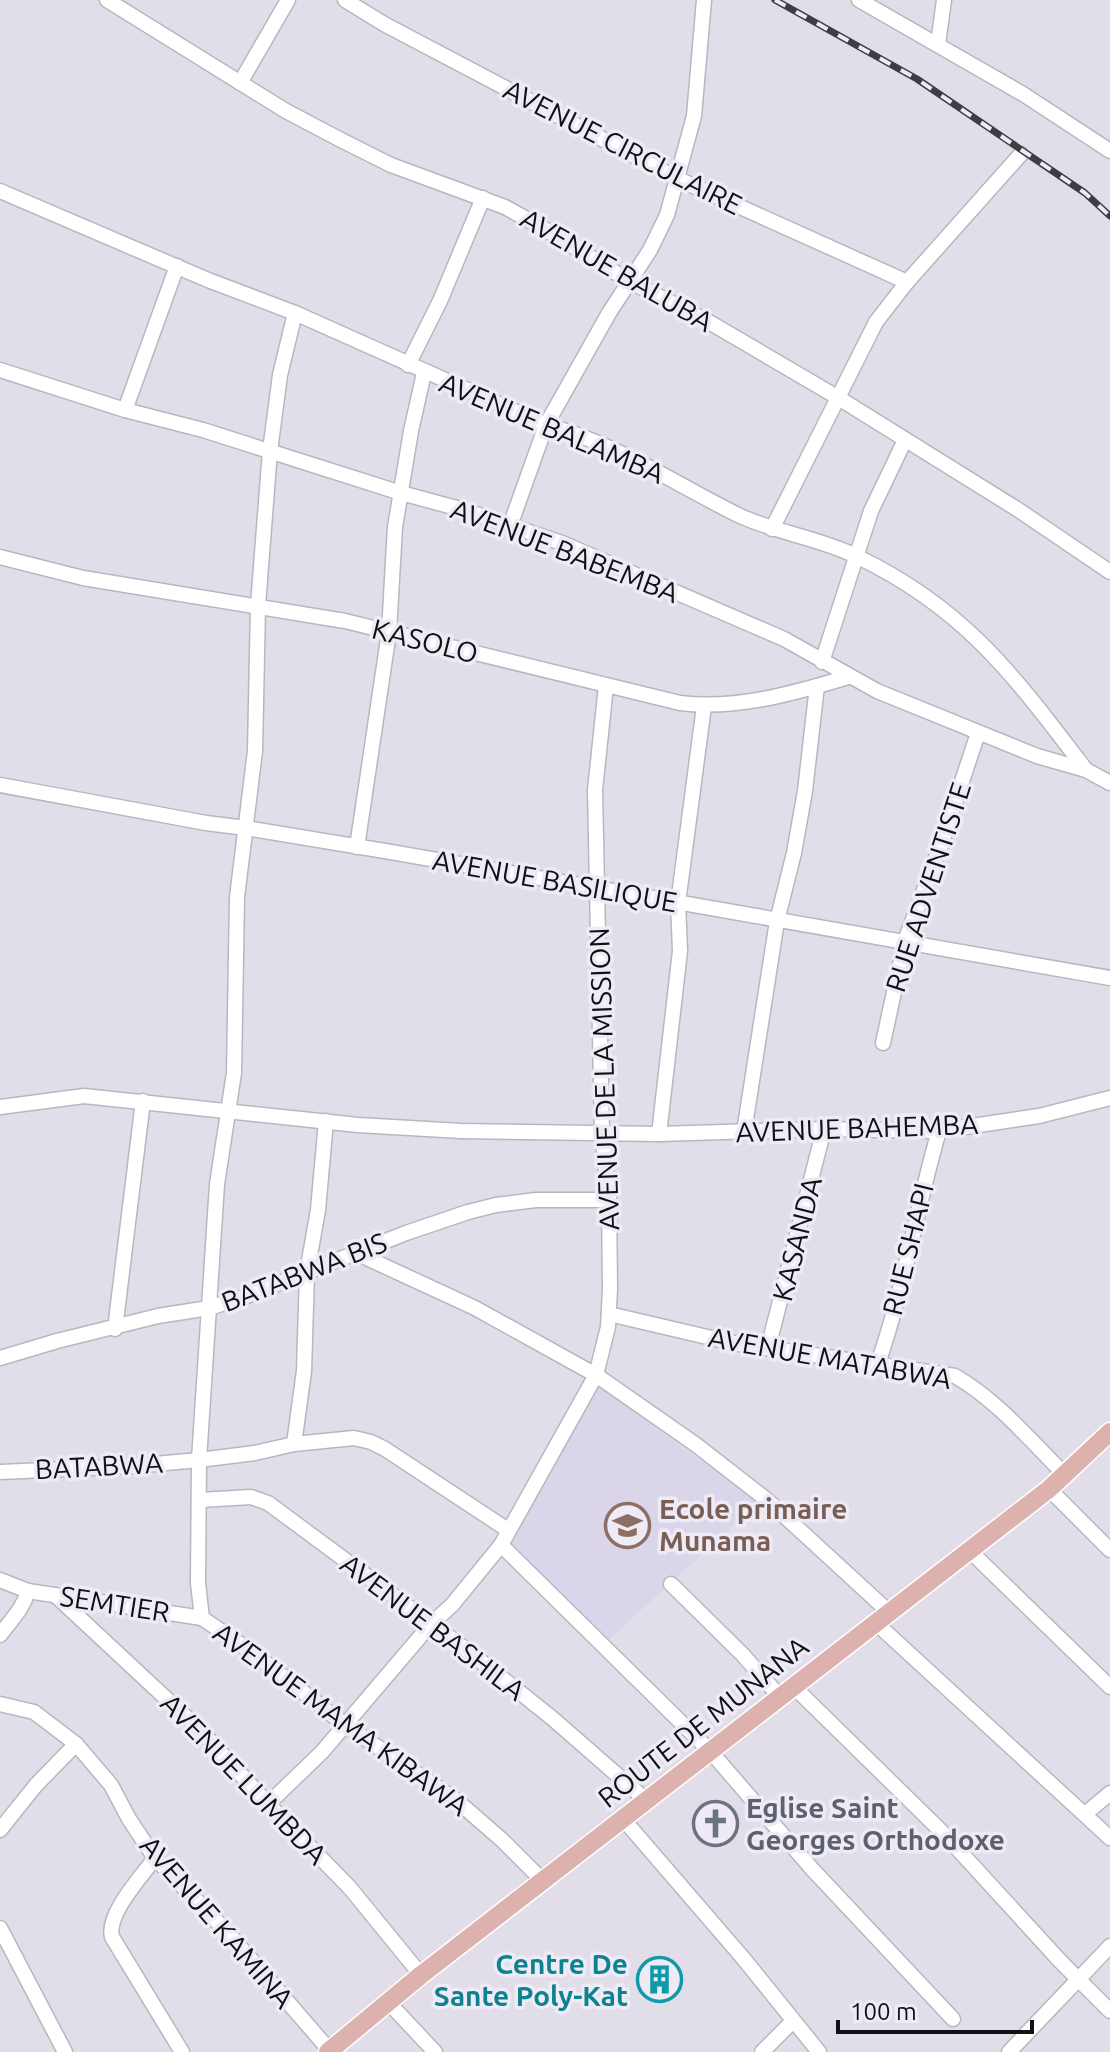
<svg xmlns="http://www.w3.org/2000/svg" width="1110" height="2052" font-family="Ubuntu,sans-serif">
  <rect width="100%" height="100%" fill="#e1dee9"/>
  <path fill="#dad5e8" d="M 597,1384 L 758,1503 L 606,1642 L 510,1548 Z"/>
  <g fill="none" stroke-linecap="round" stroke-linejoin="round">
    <defs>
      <g id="minor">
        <path d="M 107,0 L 286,111 L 341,140 L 391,165 L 505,207 L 550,232 L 629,281 L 709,322 L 837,397 L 1017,509 L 1110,572"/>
        <path d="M 345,0 L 384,24 L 678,179 L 907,282"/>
        <path d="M 859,0 L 1023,94 L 1110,151"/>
        <path d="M 938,44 L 944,0"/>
        <path d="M 240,83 L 288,0"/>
        <path d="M 0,191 L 208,280 L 295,313 L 546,425 C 615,443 674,483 738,515 C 776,533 820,538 858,557 C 966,609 1015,677 1086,770"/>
        <path d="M 295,313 L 280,375 L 270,451 L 258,605 L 255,751 L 237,897 L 234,1073 L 217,1184 L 199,1460 L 198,1583 L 202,1618 L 253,1653 L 345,1725 L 456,1800 L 502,1840 L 542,1880"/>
        <path d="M 408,365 L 440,301 L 483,198"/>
        <path d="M 0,370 L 125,410 L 203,430 L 401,493 L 464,510 L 562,543 L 784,639 L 877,691 L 1037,756 L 1086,770 L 1110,783"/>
        <path d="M 125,410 L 177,266"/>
        <path d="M 510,526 L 546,425 L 609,313 L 650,250 L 667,215 L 694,116 L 704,0"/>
        <path d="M 772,529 L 876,322 L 907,282 L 1021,154"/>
        <path d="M 0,557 L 83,578 L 345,621 L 680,703 C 736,710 795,693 848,677"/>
        <path d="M 822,662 L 871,511 L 905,440"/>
        <path d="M 0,785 L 206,823 L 246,828 L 391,852 L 1110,978"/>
        <path d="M 357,847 L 389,632 L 395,527 L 411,431 L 424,373"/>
        <path d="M 883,1043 L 905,941 L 942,842 L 978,733"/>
        <path d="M 0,1107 L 84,1096 L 358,1125 L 461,1131 L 659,1134 L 824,1129 L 939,1131 L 1039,1116 L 1110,1098"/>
        <path d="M 744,1132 L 777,921 L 794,853 L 805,791 L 817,686"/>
        <path d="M 659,1134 L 680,951 L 678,903 L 704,706"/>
        <path d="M 356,1253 L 475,1308 L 596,1375 L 695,1444 L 767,1500 L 890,1613"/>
        <path d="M 609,1314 L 733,1343 L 955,1376 C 998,1401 1030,1440 1065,1475"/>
        <path d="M 115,1329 L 143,1101"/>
        <path d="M 768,1348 L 824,1129"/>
        <path d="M 0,1358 L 57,1341 L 158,1316 L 209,1308 L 244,1297 L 406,1233 L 468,1212 L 496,1205 L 536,1200 L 609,1200"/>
        <path d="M 877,1366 C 904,1290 916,1209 939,1131"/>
        <path d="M 294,1444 L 304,1371 L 307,1272 L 318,1210 L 326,1121"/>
        <path d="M 0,1472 L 133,1466 L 199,1460 L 255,1453 L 294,1444 L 354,1438 L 371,1442 L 385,1449 L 508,1530"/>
        <path d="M 1049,1489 L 1110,1550"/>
        <path d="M 200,1500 L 251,1497 L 268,1503 L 468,1651 L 552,1718 L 647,1801"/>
        <path d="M 501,1545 L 711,1752 L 813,1870 L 953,2019"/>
        <path d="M 970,1551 L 1110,1687"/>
        <path d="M 0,1580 L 28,1591 L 202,1618"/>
        <path d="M 671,1584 L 743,1655 L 780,1697"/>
        <path d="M 55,1595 L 201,1731 L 268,1804 L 350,1888 L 421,1975"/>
        <path d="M 876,1623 L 1110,1838"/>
        <path d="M 0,1635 C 11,1620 23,1609 28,1591"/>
        <path d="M 793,1686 L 943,1833 L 1061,1962 L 1110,2011"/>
        <path d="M 0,1704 L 34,1712 L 76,1744 L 111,1785 L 129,1819 L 155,1858 L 228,1933 L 331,2052"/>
        <path d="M 268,1804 L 322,1752 L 430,1625 L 452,1605 L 501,1545 L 596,1375 L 608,1327 L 610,1289 L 609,1200 L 602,1132 L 595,790 L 606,686"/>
        <path d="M 1085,1814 L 1110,1793"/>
        <path d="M 624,1820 L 743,1958 L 819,2052"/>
        <path d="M 0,1830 L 36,1785 L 76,1744"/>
        <path d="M 155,1858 C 142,1876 106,1914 112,1937 L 182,2052"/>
        <path d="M 0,1928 L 65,2052"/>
        <path d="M 388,2002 L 435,2052"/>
        <path d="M 762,2052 L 793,2021"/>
        <path d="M 1009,2052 L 1110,1946"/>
      </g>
      <path id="major" d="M 328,2052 L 421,1975 L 1049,1489 L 1110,1432"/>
    </defs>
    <use href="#minor" stroke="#b9b6c1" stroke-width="17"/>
    <use href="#major" stroke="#fff" stroke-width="21"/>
    <use href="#minor" stroke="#fff" stroke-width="14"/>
    <use href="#major" stroke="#ddb1ad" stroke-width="18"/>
    <defs>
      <path id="rail" d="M 775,0 L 917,79 L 1085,193 L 1110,216"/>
    </defs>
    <use href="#rail" stroke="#3f3d42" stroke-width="7"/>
    <use href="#rail" stroke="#eeebf6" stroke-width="4" stroke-dasharray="12" stroke-linecap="butt"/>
  </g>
  <defs>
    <symbol id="school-ring" viewBox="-11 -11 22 22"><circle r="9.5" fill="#eeebf6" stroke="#8d6e63" stroke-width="1.5"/><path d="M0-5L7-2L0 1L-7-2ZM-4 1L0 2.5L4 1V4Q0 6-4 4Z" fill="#8d6e63"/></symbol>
    <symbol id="church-ring" viewBox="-11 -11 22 22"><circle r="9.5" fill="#eeebf6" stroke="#6b7280" stroke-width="1.5"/><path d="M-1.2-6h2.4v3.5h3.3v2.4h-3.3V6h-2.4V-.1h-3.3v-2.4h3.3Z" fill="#6b7280"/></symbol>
    <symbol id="building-ring" viewBox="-11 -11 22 22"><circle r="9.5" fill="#eeebf6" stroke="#0f9aa8" stroke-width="1.5"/><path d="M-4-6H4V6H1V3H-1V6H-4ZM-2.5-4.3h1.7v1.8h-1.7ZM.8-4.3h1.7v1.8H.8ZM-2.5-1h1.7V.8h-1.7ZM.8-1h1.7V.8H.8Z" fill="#0f9aa8"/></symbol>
  </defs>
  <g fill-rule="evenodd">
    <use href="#school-ring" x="602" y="1500" width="51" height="51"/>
    <use href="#church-ring" x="690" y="1798" width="51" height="51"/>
    <use href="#building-ring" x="634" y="1954" width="51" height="51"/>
  </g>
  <g text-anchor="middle" stroke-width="7" stroke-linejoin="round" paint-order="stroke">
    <g font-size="28" fill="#111013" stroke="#eeebf6">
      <text transform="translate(623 147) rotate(27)" y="10">AVENUE CIRCULAIRE</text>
      <text transform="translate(617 270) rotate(30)" y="10">AVENUE BALUBA</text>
      <text transform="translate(552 428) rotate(23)" y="10">AVENUE BALAMBA</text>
      <text transform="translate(565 551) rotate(21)" y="10">AVENUE BABEMBA</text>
      <text transform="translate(425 641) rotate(14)" y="10">KASOLO</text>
      <text transform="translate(555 881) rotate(10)" y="10">AVENUE BASILIQUE</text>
      <text transform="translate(928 887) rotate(-72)" y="10">RUE ADVENTISTE</text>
      <text transform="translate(604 1079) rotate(-92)" y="10">AVENUE DE LA MISSION</text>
      <text transform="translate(857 1128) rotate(-2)" y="10">AVENUE BAHEMBA</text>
      <text transform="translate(797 1239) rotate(-76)" y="10">KASANDA</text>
      <text transform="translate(908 1249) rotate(-76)" y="10">RUE SHAPI</text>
      <text transform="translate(304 1272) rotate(-21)" y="10">BATABWA BIS</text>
      <text transform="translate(830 1358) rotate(10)" y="10">AVENUE MATABWA</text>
      <text transform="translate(99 1466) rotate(-3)" y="10">BATABWA</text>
      <text transform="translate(115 1604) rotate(9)" y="10">SEMTIER</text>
      <text transform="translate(433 1627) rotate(37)" y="10">AVENUE BASHILA</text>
      <text transform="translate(341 1719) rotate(36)" y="10">AVENUE MAMA KIBAWA</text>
      <text transform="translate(703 1722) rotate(-38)" y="10">ROUTE DE MUNANA</text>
      <text transform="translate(244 1779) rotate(46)" y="10">AVENUE LUMBDA</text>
      <text transform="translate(217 1922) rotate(49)" y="10">AVENUE KAMINA</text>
    </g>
    <g font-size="28" font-weight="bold" fill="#785e54" stroke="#eeebf6" text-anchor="start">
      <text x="659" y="1519">Ecole primaire<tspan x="659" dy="32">Munama</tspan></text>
    </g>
    <g font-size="28" font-weight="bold" fill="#5b616d" stroke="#eeebf6" text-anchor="start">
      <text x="746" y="1818">Eglise Saint<tspan x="746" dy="32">Georges Orthodoxe</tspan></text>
    </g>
    <g font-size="28" font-weight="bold" fill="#0d838f" stroke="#eeebf6" text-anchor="end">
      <text x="628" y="1974">Centre De<tspan x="628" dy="32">Sante Poly-Kat</tspan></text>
    </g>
  </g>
  <path d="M838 2020v12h194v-12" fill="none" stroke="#111013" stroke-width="4"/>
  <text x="850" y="2020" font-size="24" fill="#111013" stroke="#eeebf6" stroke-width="6" paint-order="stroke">100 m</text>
</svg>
